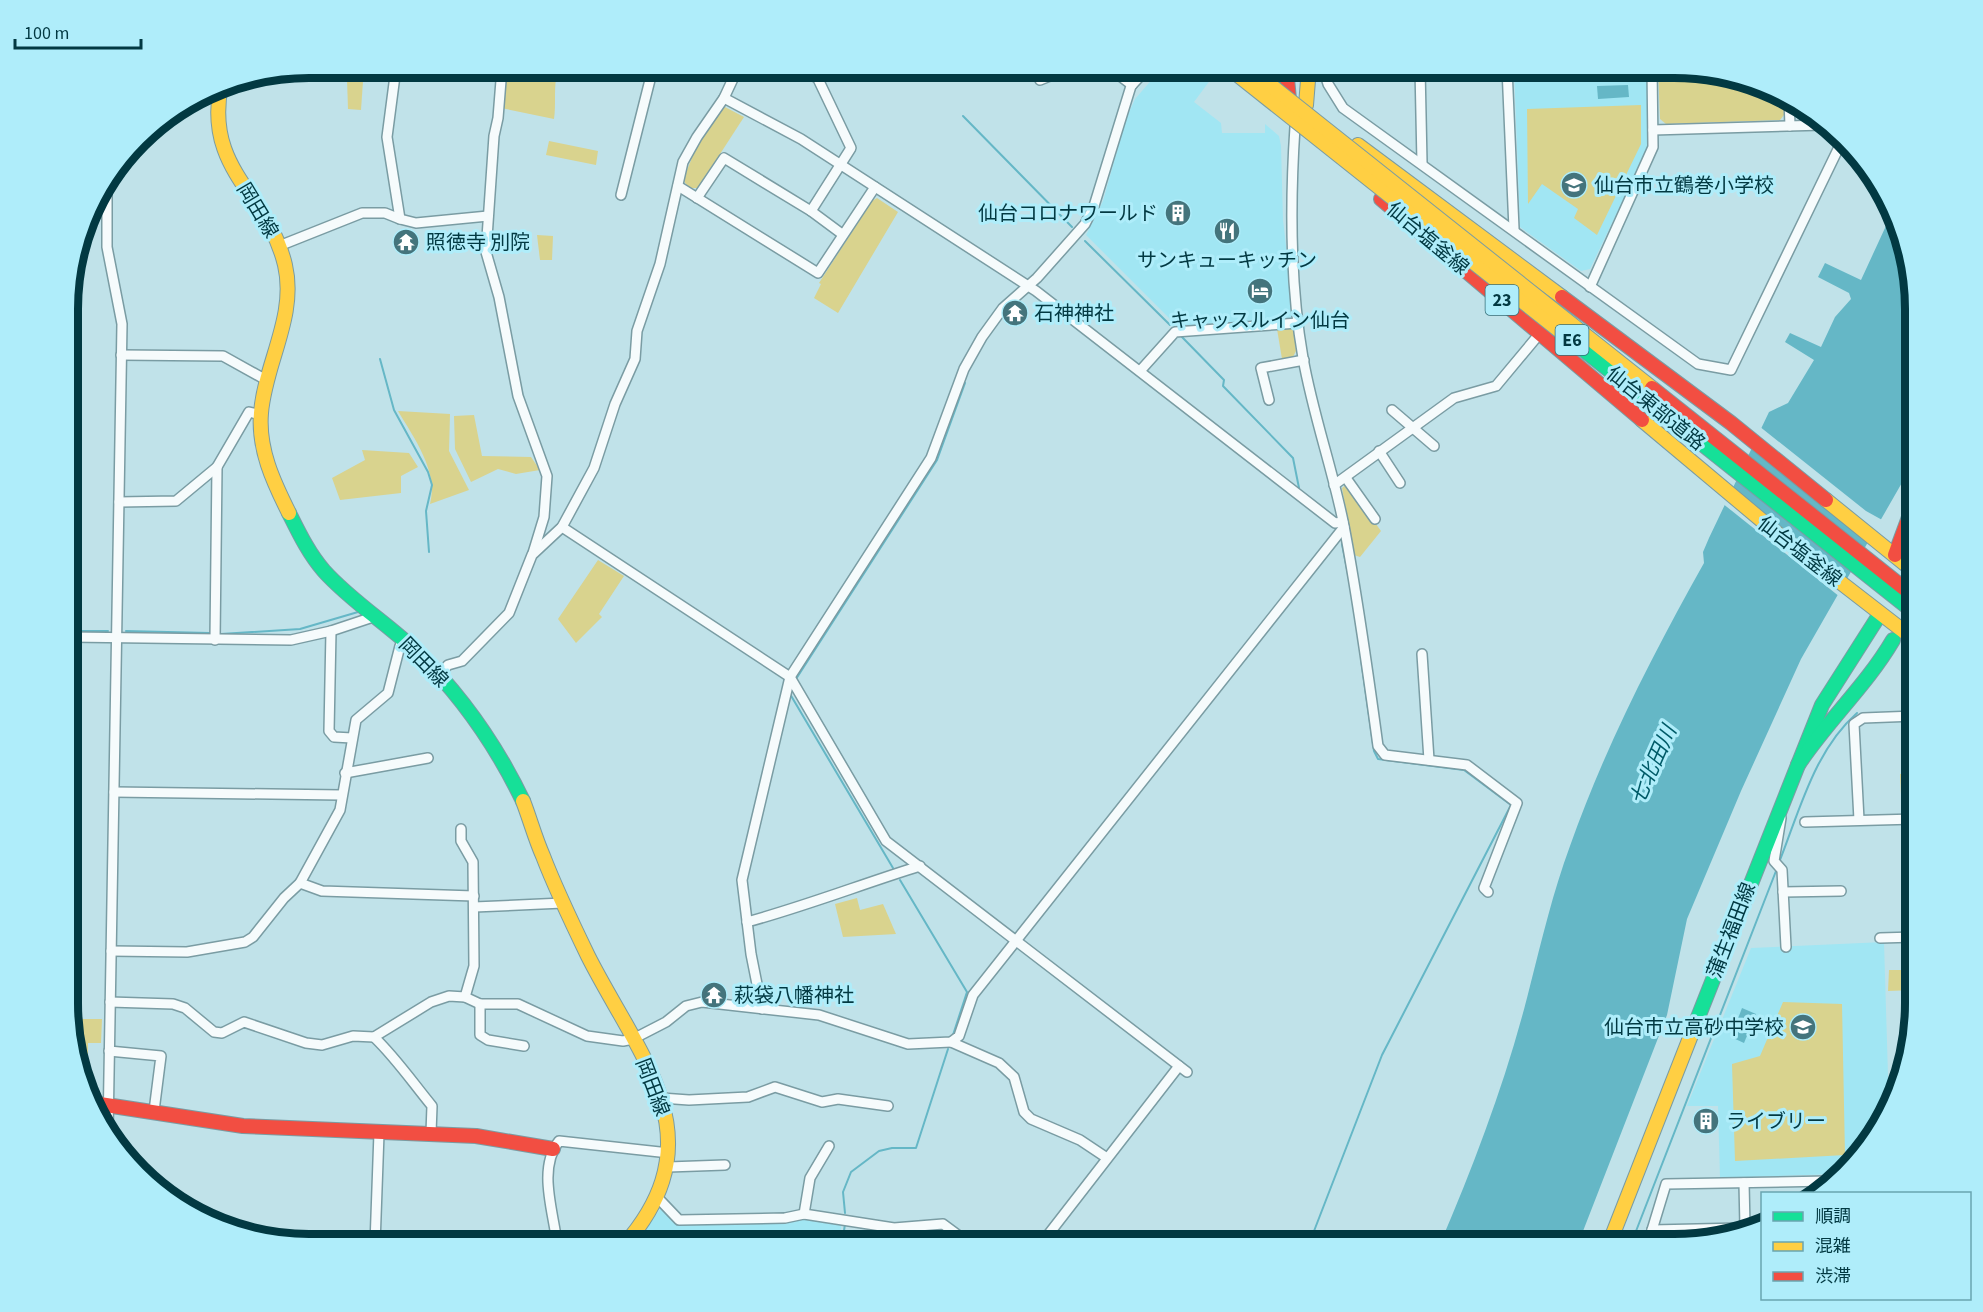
<svg xmlns="http://www.w3.org/2000/svg" width="1983" height="1312" font-family="'Source Sans 3','Noto Sans JP',sans-serif">
  <rect width="100%" height="100%" fill="#c0e2e9"/>
  <g fill="#a1e6f3">
    <path d="M 1162,68 L 1197,68 L 1211,79 L 1194,102 L 1221,123 L 1222,133 L 1265,133 L 1265,124 L 1279,136 L 1281,146 L 1283,220 L 1294,315 L 1290,318 L 1177,326 L 1086,235 L 1103,201 L 1126,119 L 1135,99 Z"/>
    <path d="M 1514,68 L 1648,68 L 1650,144 L 1590,269 L 1581,271 L 1520,227 Z"/>
    <path d="M 1884,942 L 1889,1109 L 1875,1137 L 1836,1174 L 1720,1178 L 1718,1106 L 1687,1106 L 1751,948 Z"/>
    <path d="M 661,1208 L 666,1208 L 675,1223 L 787,1222 L 802,1219 L 842,1221 L 839,1244 L 634,1244 Z"/>
  </g>
  <g fill="#d9d38e">
    <path d="M 1658,68 L 1674,68 L 1751,80 L 1783,96 L 1784,115 L 1780,120 L 1666,124 L 1660,119 Z"/>
    <path d="M 503,70 L 556,79 C 554,93 556,104 554,119 L 501,108 Z"/>
    <path d="M 347,79 L 363,81 L 361,110 L 348,109 Z"/>
    <path d="M 1641,105 L 1641,144 L 1597,235 L 1574,218 L 1578,209 L 1542,184 L 1528,204 L 1527,109 Z"/>
    <path d="M 725,107 L 744,117 L 698,188 L 689,188 L 683,180 L 700,138 Z"/>
    <path d="M 549,141 L 598,151 L 596,165 L 546,155 Z"/>
    <path d="M 877,198 L 898,212 L 838,313 L 814,298 L 821,284 L 819,283 L 872,201 Z"/>
    <path d="M 537,235 L 553,236 L 552,260 L 540,260 Z"/>
    <path d="M 1289,328 L 1294,331 L 1296,351 L 1293,357 L 1282,359 L 1277,329 Z"/>
    <path d="M 398,411 L 450,414 L 449,451 L 469,490 L 430,504 C 439,472 414,438 398,411 Z"/>
    <path d="M 474,415 L 482,456 L 531,457 L 540,470 L 516,474 L 498,469 L 471,482 L 455,449 L 454,416 Z"/>
    <path d="M 362,450 L 409,453 L 418,467 L 401,476 L 401,493 L 340,500 L 332,478 L 365,460 Z"/>
    <path d="M 1347,484 L 1381,531 L 1360,557 L 1354,555 L 1342,488 Z"/>
    <path d="M 598,560 L 624,576 L 599,614 L 602,617 L 576,643 L 558,619 Z"/>
    <path d="M 1915,773 L 1915,815 L 1902,815 L 1900,774 Z"/>
    <path d="M 857,898 L 860,910 L 883,904 L 896,934 L 843,937 L 835,904 Z"/>
    <path d="M 1889,970 L 1915,970 L 1915,990 L 1888,991 Z"/>
    <path d="M 1783,1002 L 1842,1004 L 1845,1155 L 1735,1161 L 1732,1064 L 1760,1056 Z"/>
    <path d="M 70,1019 L 102,1019 L 101,1043 L 88,1043 L 88,1055 L 77,1055 L 70,1034 Z"/>
  </g>
  <g fill="#65b7c6">
    <path d="M 1628,85 L 1629,97 L 1598,99 L 1597,86 Z"/>
    <path d="M 1891,215 L 1915,294 L 1915,460 L 1801,659 L 1741,791 L 1687,919 L 1667,1015 L 1578,1244 L 1440,1244 C 1476,1160 1508,1075 1530,986 C 1542,939 1553,892 1570,846 C 1605,747 1653,654 1704,563 L 1703,552 L 1709,538 L 1769,412 L 1788,403 L 1814,360 L 1785,342 L 1790,333 L 1821,347 L 1835,317 L 1851,299 L 1849,293 L 1818,277 L 1825,263 L 1861,280 Z"/>
    <path d="M 1742,1008 L 1756,1014 L 1744,1043 L 1731,1037 Z"/>
  </g>
  <g fill="#c0e2e9">
    <path d="M 1759,426 L 1866,511 L 1884,521 L 1871,543 L 1749,447 Z"/>
    <path d="M 1730,486 L 1849,581 L 1840,597 L 1722,503 Z"/>
  </g>
  <g fill="none" stroke-linecap="round" stroke-linejoin="round">
    <g stroke="#65b7c6" stroke-width="2">
      <path d="M 963,116 L 1072,227"/>
      <path d="M 1085,241 L 1170,325"/>
      <path d="M 1181,336 L 1224,380 L 1223,386 L 1293,458 L 1299,488"/>
      <path d="M 380,359 L 394,410 L 428,472 L 432,485 L 426,511 L 429,552"/>
      <path d="M 1342,544 L 1349,579"/>
      <path d="M 70,631 L 108,631"/>
      <path d="M 126,631 L 209,633"/>
      <path d="M 221,634 L 300,629 L 358,612"/>
      <path d="M 796,679 L 937,460 L 965,383"/>
      <path d="M 790,694 L 893,868"/>
      <path d="M 1780,860 C 1800,809 1815,750 1857,713"/>
      <path d="M 900,880 L 967,992 L 953,1035"/>
      <path d="M 845,1213 L 843,1192 L 851,1172 L 879,1151 L 892,1148 L 916,1148 L 948,1049"/>
      <path d="M 842,1244 L 845,1224"/>
      <path d="M 1309,1244 L 1382,1055 L 1511,805 L 1464,770 L 1378,759 L 1374,751 L 1361,659"/>
      <path d="M 1631,1244 L 1776,871"/>
    </g>
    <defs>
      <g id="street">
        <path d="M 396,68 L 387,137 L 400,219 L 416,223 L 488,216"/>
        <path d="M 502,68 L 498,118 L 494,136 L 486,252 L 499,297 L 518,396 L 547,476 L 544,517 L 533,553"/>
        <path d="M 804,68 L 818,79 L 851,148 L 811,211 L 842,234"/>
        <path d="M 1099,68 L 1112,70 L 1132,85"/>
        <path d="M 1323,68 L 1328,84 L 1343,108 L 1698,364 L 1731,370 L 1841,143"/>
        <path d="M 1420,68 L 1422,163"/>
        <path d="M 1507,68 L 1514,229"/>
        <path d="M 1040,80 L 1070,68"/>
        <path d="M 724,98 L 801,139 L 1036,291 L 1335,523 L 1343,522"/>
        <path d="M 1789,99 L 1790,126"/>
        <path d="M 1295,127 C 1290,202 1290,284 1303,358 C 1313,415 1333,470 1344,526 C 1358,599 1368,672 1378,746 L 1385,755 L 1467,765 L 1517,803 L 1484,888 L 1488,892"/>
        <path d="M 1653,130 L 1824,125"/>
        <path d="M 107,183 L 107,247 L 122,324 L 108,1132"/>
        <path d="M 678,186 L 818,273 L 875,187"/>
        <path d="M 621,195 L 653,68"/>
        <path d="M 697,198 L 724,158 L 811,211"/>
        <path d="M 279,246 L 362,213 L 385,213 L 400,219"/>
        <path d="M 1590,287 L 1653,147 L 1652,68"/>
        <path d="M 121,355 L 223,356 L 268,381"/>
        <path d="M 1140,371 L 1175,332 L 1298,323"/>
        <path d="M 1269,400 L 1261,368 L 1304,360"/>
        <path d="M 1392,410 L 1434,446"/>
        <path d="M 1379,451 L 1400,483"/>
        <path d="M 1346,478 L 1375,519"/>
        <path d="M 1334,485 L 1454,398 L 1496,386 L 1541,332"/>
        <path d="M 119,502 L 176,501 L 217,467 L 249,412 L 261,415"/>
        <path d="M 562,527 L 790,677 L 886,841 L 1187,1072"/>
        <path d="M 331,631 L 329,731 L 334,737 L 352,738"/>
        <path d="M 70,637 L 291,640 L 331,631 L 376,616"/>
        <path d="M 215,640 L 217,467"/>
        <path d="M 1422,654 L 1429,760"/>
        <path d="M 439,675 L 448,665 L 462,661 L 509,613 L 532,555 L 562,527 L 594,468 L 615,404 L 635,359 L 637,331 L 660,264 L 683,162 L 697,137 L 724,98 L 738,68"/>
        <path d="M 345,773 L 428,758"/>
        <path d="M 114,792 L 341,795"/>
        <path d="M 1781,818 L 1774,861 L 1782,870 L 1786,947"/>
        <path d="M 1859,820 L 1854,724 L 1863,718 L 1915,716"/>
        <path d="M 1805,822 L 1915,819"/>
        <path d="M 461,829 L 461,841 L 473,862 L 474,966 L 465,997"/>
        <path d="M 300,883 L 322,891 L 474,896"/>
        <path d="M 1783,892 L 1841,891"/>
        <path d="M 474,907 L 563,903"/>
        <path d="M 747,922 C 806,906 862,884 920,866"/>
        <path d="M 1880,938 L 1915,937"/>
        <path d="M 111,951 L 187,952 L 245,942 L 253,937 L 284,898 L 300,883 L 340,810 L 356,720 L 388,693 L 400,646 L 407,643"/>
        <path d="M 110,1002 L 173,1004 L 185,1008 L 214,1032 L 222,1033 L 244,1022 L 306,1043 L 322,1045 L 353,1036 L 374,1037 L 431,1002 L 449,996 L 465,997 L 480,1004 L 518,1004 L 587,1036 L 623,1041 L 633,1039 L 666,1022 L 686,1006 L 702,1002 L 819,1015 L 908,1044 L 951,1042 L 959,1036 L 973,995 L 1344,527"/>
        <path d="M 480,1004 L 480,1035 L 488,1040 L 524,1046"/>
        <path d="M 762,1009 L 751,954 L 742,880 L 790,677 L 931,458 L 964,369 L 982,337 L 1003,308 L 1037,278 L 1085,224 L 1094,206 L 1131,86 L 1148,68"/>
        <path d="M 374,1037 C 396,1058 413,1083 432,1106 L 431,1133"/>
        <path d="M 951,1042 L 999,1063 L 1014,1077 L 1024,1112 L 1031,1119 L 1080,1140 L 1107,1158"/>
        <path d="M 109,1051 L 161,1056 L 154,1111"/>
        <path d="M 661,1098 L 689,1100 L 748,1097 L 775,1087 L 822,1102 L 838,1099 L 888,1106"/>
        <path d="M 668,1167 L 725,1165"/>
        <path d="M 1744,1183 L 1745,1227"/>
        <path d="M 658,1198 L 679,1220 L 785,1218 L 804,1214 L 894,1228 L 943,1224 L 970,1244"/>
        <path d="M 804,1214 L 810,1178 L 829,1146"/>
        <path d="M 1652,1230 L 1742,1228"/>
        <path d="M 375,1244 L 379,1133"/>
        <path d="M 557,1244 C 554,1213 537,1169 559,1141 L 669,1153"/>
        <path d="M 892,1244 L 901,1228"/>
        <path d="M 1041,1244 L 1179,1066"/>
        <path d="M 1651,1244 L 1652,1230 L 1666,1184 L 1828,1181"/>
      </g>
      <g id="fast">
        <path d="M 1262,68 L 1280,84"/>
        <path d="M 289,513 C 299,533 309,554 324,571 C 352,602 388,624 417,652 C 460,694 497,747 523,801"/>
        <path d="M 1798,765 L 1822,705 L 1880,614"/>
        <path d="M 1695,1025 L 1798,765 C 1827,721 1866,686 1893,640"/>
      </g>
      <g id="slow">
        <path d="M 221,85 C 204,171 268,193 285,265 C 297,316 265,363 261,413 C 258,449 273,481 289,513"/>
        <path d="M 1298,120 L 1306,105 L 1309,68"/>
        <path d="M 1358,145 L 1562,297"/>
        <path d="M 1642,420 L 1778,534 L 1915,640"/>
        <path d="M 1826,500 L 1915,572"/>
        <path d="M 523,801 C 530,819 535,838 543,856 C 556,890 572,923 588,956 C 639,1057 718,1137 625,1244"/>
        <path d="M 1609,1244 L 1695,1025"/>
      </g>
      <g id="jam">
        <path d="M 1286,68 L 1289,99"/>
        <path d="M 1381,199 L 1642,420"/>
        <path d="M 1562,297 L 1731,423 L 1826,500"/>
        <path d="M 1895,555 L 1915,501"/>
        <path d="M 93,1103 L 243,1126 L 476,1136 L 553,1149"/>
      </g>
    </defs>
    <use href="#street" stroke="#7a9ca3" stroke-width="12"/>
    <use href="#fast" stroke="#7a9ca3" stroke-width="16"/>
    <use href="#slow" stroke="#7a9ca3" stroke-width="16"/>
    <use href="#jam" stroke="#7a9ca3" stroke-width="16"/>
    <use href="#street" stroke="#f6fbfc" stroke-width="9"/>
    <use href="#fast" stroke="#16e098" stroke-width="14"/>
    <use href="#slow" stroke="#ffcf43" stroke-width="14"/>
    <use href="#jam" stroke="#f24e42" stroke-width="14"/>
    <defs>
      <path id="fast-bridge" d="M 1580,347 L 1915,613"/>
      <g id="slow-bridge">
        <path d="M 1229,68 L 1580,347"/>
        <path d="M 1249,68 L 1652,388"/>
      </g>
      <path id="jam-bridge" d="M 1652,388 L 1915,597"/>
    </defs>
    <use href="#fast-bridge" stroke="#7a9ca3" stroke-width="16" stroke-linecap="butt"/>
    <use href="#slow-bridge" stroke="#7a9ca3" stroke-width="16" stroke-linecap="butt"/>
    <use href="#jam-bridge" stroke="#7a9ca3" stroke-width="16" stroke-linecap="butt"/>
    <use href="#fast-bridge" stroke="#16e098" stroke-width="14"/>
    <use href="#slow-bridge" stroke="#ffcf43" stroke-width="14"/>
    <use href="#jam-bridge" stroke="#f24e42" stroke-width="14"/>
  </g>
  <defs>
    <symbol id="school-disc" viewBox="-11 -11 22 22"><circle r="9.5" fill="#44747c" stroke="#afedfa"/><path d="M0-5L7-2L0 1L-7-2ZM-4 1L0 2.5L4 1V4Q0 6-4 4Z" fill="#fff"/></symbol>
    <symbol id="building-disc" viewBox="-11 -11 22 22"><circle r="9.5" fill="#44747c" stroke="#afedfa"/><path d="M-4-6H4V6H1V3H-1V6H-4ZM-2.5-4.3h1.7v1.8h-1.7ZM.8-4.3h1.7v1.8H.8ZM-2.5-1h1.7V.8h-1.7ZM.8-1h1.7V.8H.8Z" fill="#fff"/></symbol>
    <symbol id="restaurant-disc" viewBox="-11 -11 22 22"><circle r="9.5" fill="#44747c" stroke="#afedfa"/><path d="M-5-6h1v4h1v-4h1v4h1v-4h1v5L-1.5 .5V6h-2V.5L-5-1ZM5-6V6H3V1.5H1.5Q1.5-4 5-6Z" fill="#fff"/></symbol>
    <symbol id="temple-disc" viewBox="-11 -11 22 22"><circle r="9.5" fill="#44747c" stroke="#afedfa"/><path d="M0-6L5-2H3V0L6.5 2.5H4V6H1.5V3h-3V6H-4V2.5H-6.5L-3 0V-2H-5Z" fill="#fff"/></symbol>
    <symbol id="hotel-disc" viewBox="-11 -11 22 22"><circle r="9.5" fill="#44747c" stroke="#afedfa"/><path d="M-6-4.5h1.5V1H6V5H4.5V3h-9V5H-6ZM-4 0a1.8 1.8 0 1 1 3.6 0ZM.5 0V-2.5h3Q6-2.5 6 0Z" fill="#fff"/></symbol>
  </defs>
  <g fill-rule="evenodd">
    <use href="#school-disc" x="1559" y="170" width="30" height="30"/>
    <use href="#building-disc" x="1163" y="198" width="30" height="30"/>
    <use href="#restaurant-disc" x="1212" y="216" width="30" height="30"/>
    <use href="#temple-disc" x="391" y="227" width="30" height="30"/>
    <use href="#hotel-disc" x="1245" y="276" width="30" height="30"/>
    <use href="#temple-disc" x="1000" y="298" width="30" height="30"/>
    <use href="#temple-disc" x="699" y="980" width="30" height="30"/>
    <use href="#school-disc" x="1788" y="1012" width="30" height="30"/>
    <use href="#building-disc" x="1691" y="1106" width="30" height="30"/>
  </g>
  <g text-anchor="middle" stroke-width="6" stroke-linejoin="round" paint-order="stroke">
    <g fill="#afedfa" stroke="#366f79" stroke-width="1.5">
      <rect x="1485.5" y="285" width="33" height="30" rx="4.5"/>
      <rect x="1555.5" y="325" width="33" height="30" rx="4.5"/>
    </g>
    <g font-size="18" font-weight="bold" fill="#023942">
      <text x="1502" y="306">23</text>
      <text x="1572" y="346">E6</text>
    </g>
    <g font-size="20" fill="#023942" stroke="#afedfa" text-anchor="start">
      <text x="1594" y="192">仙台市立鶴巻小学校</text>
      <text x="1158" y="220" text-anchor="end">仙台コロナワールド</text>
      <text x="426" y="249">照徳寺 別院</text>
      <text x="1227" y="267" text-anchor="middle">サンキューキッチン</text>
      <text x="1034" y="320">石神神社</text>
      <text x="1260" y="327" text-anchor="middle">キャッスルイン仙台</text>
      <text x="734" y="1002">萩袋八幡神社</text>
      <text x="1784" y="1034" text-anchor="end">仙台市立高砂中学校</text>
      <text x="1726" y="1128">ライブリー</text>
    </g>
    <g font-size="20" fill="#023942" stroke="#afedfa">
      <text transform="translate(258 210) rotate(59)" y="7">岡田線</text>
      <text transform="translate(1428 238) rotate(40)" y="7">仙台塩釜線</text>
      <text transform="translate(1656 408) rotate(39)" y="7">仙台東部道路</text>
      <text transform="translate(1800 551) rotate(38)" y="7">仙台塩釜線</text>
      <text transform="translate(424 662) rotate(46)" y="7">岡田線</text>
      <text transform="translate(1731 930) rotate(-69)" y="7">蒲生福田線</text>
      <text transform="translate(653 1087) rotate(69)" y="7">岡田線</text>
    </g>
    <g font-size="21" font-style="italic" fill="#005b68" stroke="#afedfa">
      <text transform="translate(1653 765) rotate(-66)" y="7">七北田川</text>
    </g>
  </g>
  <path d="M0 0H1983V1312H0ZM309 78H1674A231 231 0 0 1 1905 309V1003A231 231 0 0 1 1674 1234H309A231 231 0 0 1 78 1003V309A231 231 0 0 1 309 78Z" fill="#afedfa" fill-rule="evenodd"/>
  <path fill="none" stroke="#023942" stroke-width="8" d="M309 78H1674A231 231 0 0 1 1905 309V1003A231 231 0 0 1 1674 1234H309A231 231 0 0 1 78 1003V309A231 231 0 0 1 309 78Z"/>
  <rect x="1761" y="1192" width="210" height="108" fill="#afedfa" stroke="#6aa5b0" stroke-width="1.5"/>
  <rect x="1773" y="1212" width="30" height="9" fill="#16e098" stroke="#6aa5b0" stroke-width="1.5"/>
  <text x="1815" y="1222" font-size="18" fill="#023942">順調</text>
  <rect x="1773" y="1242" width="30" height="9" fill="#ffcf43" stroke="#6aa5b0" stroke-width="1.5"/>
  <text x="1815" y="1252" font-size="18" fill="#023942">混雑</text>
  <rect x="1773" y="1272" width="30" height="9" fill="#f24e42" stroke="#6aa5b0" stroke-width="1.5"/>
  <text x="1815" y="1282" font-size="18" fill="#023942">渋滞</text>
  <path d="M15 39v9h126v-9" fill="none" stroke="#023942" stroke-width="3"/>
  <text x="24" y="39" font-size="18" fill="#023942" stroke="#afedfa" stroke-width="4.5" paint-order="stroke">100 m</text>
</svg>
